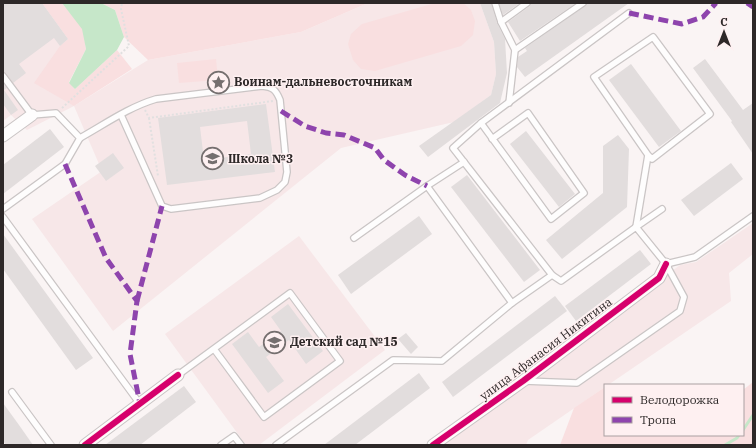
<svg xmlns="http://www.w3.org/2000/svg" width="756" height="448" font-family="'IBM Plex Serif',serif">
  <rect width="100%" height="100%" fill="#faf4f4"/>
  <g fill="#f7e7e8">
    <path d="M 3,3 L 42,3 L 68,39 L 60,46 L 74,106 L 148,60 L 301,32 L 368,3 L 480,3 L 494,42 L 496,74 L 491,95 L 454,122 L 341,148 L 113,331 L 32,219 L 102,171 L 74,106 L 27,130 L 11,115 L 3,121 Z"/>
    <path d="M 753,223 L 753,254 L 729,273 L 731,301 L 608,385 L 605,385 L 605,387 L 528,440 L 526,445 L 442,445 L 680,265 L 696,262 Z"/>
    <path d="M 299,236 L 385,350 L 259,445 L 246,445 L 165,334 Z"/>
  </g>
  <g fill="#f9dfe0">
    <path d="M 42,3 L 62,3 L 83,29 L 86,49 L 69,82 L 75,89 L 117,50 L 132,69 L 74,106 L 34,83 L 60,46 L 68,39 Z"/>
    <path d="M 101,3 L 368,3 L 301,32 L 148,60 L 124,37 L 115,10 Z"/>
    <path d="M 435,3 L 463,3 L 471,10 L 475,21 L 473,35 L 461,46 L 375,71 L 361,69 L 353,60 L 348,44 L 351,34 L 362,24 Z"/>
    <path d="M 216,59 L 218,80 L 179,83 L 177,63 Z"/>
    <path d="M 753,382 L 753,445 L 560,445 L 574,408 L 605,387 L 605,435 L 743,435 L 743,390 Z"/>
  </g>
  <path fill="#c6e7c9" d="M 62,3 L 101,3 L 115,10 L 124,37 L 117,50 L 75,89 L 69,83 L 86,49 L 82,29 Z"/>
  <g fill="none" stroke-linecap="round" stroke-linejoin="round">
    <g stroke="#c6e7c9" stroke-width="3">
      <path d="M 743,430 L 753,415"/>
      <path d="M 725,445 L 737,438 L 739,435"/>
    </g>
  </g>
  <g fill="#e2dddd" fill-rule="evenodd">
    <path d="M 3,3 L 42,3 L 68,39 L 60,46 L 54,38 L 19,64 L 26,73 L 13,83 L 6,73 L 3,72 Z"/>
    <path d="M 480,3 L 491,3 L 497,23 L 505,39 L 507,73 L 500,103 L 428,157 L 419,146 L 491,95 L 496,74 L 494,42 Z"/>
    <path d="M 499,3 L 520,3 L 503,15 Z"/>
    <path d="M 531,3 L 576,3 L 520,41 L 508,22 L 530,6 Z"/>
    <path d="M 587,3 L 629,3 L 525,77 L 517,67 L 518,57 L 527,51 L 525,48 L 585,6 Z"/>
    <path d="M 705,59 L 743,110 L 753,103 L 753,154 L 731,122 L 732,121 L 693,68 Z"/>
    <path d="M 631,64 L 681,131 L 659,147 L 609,80 Z"/>
    <path d="M 3,83 L 7,88 L 4,90 L 18,110 L 11,115 L 3,104 Z"/>
    <path d="M 266,104 L 275,172 L 167,185 L 158,118 ZM 247,121 L 251,154 L 204,160 L 200,127 Z"/>
    <path d="M 50,129 L 64,147 L 3,194 L 3,165 Z"/>
    <path d="M 526,131 L 575,194 L 559,207 L 510,144 Z"/>
    <path d="M 618,135 L 629,149 L 627,207 L 562,259 L 546,240 L 603,193 L 603,146 Z"/>
    <path d="M 113,153 L 124,168 L 106,181 L 95,166 Z"/>
    <path d="M 731,163 L 743,179 L 694,216 L 681,200 Z"/>
    <path d="M 467,175 L 540,270 L 524,282 L 451,187 Z"/>
    <path d="M 419,216 L 432,234 L 351,294 L 338,275 Z"/>
    <path d="M 3,234 L 93,358 L 76,370 L 3,269 Z"/>
    <path d="M 640,250 L 651,264 L 576,321 L 565,306 Z"/>
    <path d="M 555,296 L 567,311 L 453,397 L 442,382 Z"/>
    <path d="M 288,304 L 323,351 L 306,364 L 289,340 L 266,357 L 284,381 L 268,393 L 232,344 L 248,332 L 259,347 L 281,331 L 271,317 Z"/>
    <path d="M 406,333 L 418,347 L 411,354 L 398,339 Z"/>
    <path d="M 419,373 L 430,388 L 355,445 L 324,445 Z"/>
    <path d="M 184,386 L 196,402 L 140,445 L 105,445 Z"/>
    <path d="M 3,403 L 19,425 L 33,445 L 6,445 L 3,441 Z"/>
  </g>
  <g fill="none" stroke-linecap="round" stroke-linejoin="round">
    <defs>
      <g id="lane">
        <path d="M 495,3 L 501,22"/>
        <path d="M 515,50 L 501,22 L 527,3"/>
        <path d="M 3,76 L 32,115 L 56,113 L 80,138 C 105,124 129,107 156,99 L 262,86 C 273,87 276,90 280,100 L 287,172 L 285,182 L 277,190 L 260,198 L 171,209 L 162,206 L 121,115"/>
        <path d="M 509,103 L 515,50 L 583,3"/>
        <path d="M 481,123 L 551,219 L 584,193 L 528,113 L 492,139"/>
        <path d="M 427,186 L 512,303"/>
        <path d="M 3,209 L 65,164 L 80,138"/>
        <path d="M 3,217 L 140,404"/>
        <path d="M 636,227 L 648,155 L 594,77 L 653,37 L 710,114 L 652,159 L 648,155"/>
        <path d="M 636,227 L 662,209"/>
        <path d="M 354,238 L 427,186 L 464,162"/>
        <path d="M 666,264 L 695,257 L 753,216"/>
        <path d="M 552,275 L 453,148 L 481,123 L 629,13"/>
        <path d="M 178,375 L 290,293 L 340,361 L 264,417 L 214,349"/>
        <path d="M 12,392 L 51,445"/>
        <path d="M 221,445 L 234,436 L 241,445"/>
        <path d="M 276,445 L 393,360 L 442,361 L 512,303 L 552,275 L 561,281 L 636,227 L 666,264 L 684,297 L 680,311 L 577,383 L 524,381"/>
      </g>
      <g id="street">
        <path d="M 3,136 L 32,115"/>
        <path d="M 85,445 L 178,375"/>
        <path d="M 433,445 L 523,381 L 659,278 L 666,264"/>
      </g>
    </defs>
    <use href="#lane" stroke="#cac5c5" stroke-width="8"/>
    <use href="#street" stroke="#cac5c5" stroke-width="13"/>
    <g stroke="#e1e0e0" stroke-width="2" stroke-dasharray="2 2" stroke-linecap="butt">
      <path d="M 62,108 L 129,46 L 121,9 L 122,3"/>
      <path d="M 145,110 L 149,118 L 273,101"/>
      <path d="M 149,118 L 158,176"/>
    </g>
    <use href="#lane" stroke="#fefdfd" stroke-width="5.5"/>
    <use href="#street" stroke="#fefdfd" stroke-width="11"/>
    <g stroke="#8e44ad" stroke-width="5" stroke-dasharray="10 5" stroke-linecap="butt">
      <path d="M 747,3 L 753,7"/>
      <path d="M 629,13 L 682,24 L 703,17 L 716,3"/>
      <path d="M 281,111 L 305,126 L 326,133 L 344,135 L 375,148 L 384,160 L 405,175 L 427,186"/>
      <path d="M 65,164 L 106,258 L 137,301 L 130,354 L 140,404"/>
      <path d="M 137,301 L 162,206"/>
    </g>
    <defs>
      <g id="cycleway">
        <path d="M 85,445 L 178,375"/>
        <path d="M 433,445 L 523,381 L 659,278 L 666,264"/>
      </g>
    </defs>
    <use href="#cycleway" stroke="#fef0f1" stroke-width="8"/>
    <use href="#cycleway" stroke="#d6006c" stroke-width="6"/>
  </g>
  <defs>
    <symbol id="sight-ring" viewBox="-11 -11 22 22"><circle r="9.5" fill="#fef0f1" stroke="#756f6f" stroke-width="1.5"/><path d="M0-6L1.8-2.2L6-1.7L2.9 1.2L3.7 5.4L0 3.3L-3.7 5.4L-2.9 1.2L-6-1.7L-1.8-2.2Z" fill="#756f6f"/></symbol>
    <symbol id="school-ring" viewBox="-11 -11 22 22"><circle r="9.5" fill="#fef0f1" stroke="#756f6f" stroke-width="1.5"/><path d="M0-5L7-2L0 1L-7-2ZM-4 1L0 2.5L4 1V4Q0 6-4 4Z" fill="#756f6f"/></symbol>
  </defs>
  <g fill-rule="evenodd">
    <use href="#sight-ring" x="206" y="70" width="25" height="25"/>
    <use href="#school-ring" x="200" y="146" width="25" height="25"/>
    <use href="#school-ring" x="262" y="330" width="25" height="25"/>
  </g>
  <g text-anchor="middle" stroke-width="3" stroke-linejoin="round" paint-order="stroke">
    <g font-size="12" font-weight="bold" fill="#2d2828" stroke="#fef0f1" text-anchor="start">
      <text x="234" y="86">Воинам-дальневосточникам</text>
      <text x="228" y="163">Школа №3</text>
      <text x="290" y="346">Детский сад №15</text>
    </g>
    <g font-size="12" fill="#2d2828" stroke="#fef0f1">
      <text transform="translate(546 349) rotate(-37)" y="4">улица Афанасия Никитина</text>
    </g>
  </g>
  <rect width="756" height="448" fill="none" stroke="#2d2828" stroke-width="8"/>
  <rect x="604" y="384" width="140" height="52" fill="#fef0f1" stroke="#aaa0a1"/>
  <rect x="612" y="397" width="20" height="6" fill="#d6006c" stroke="#aaa0a1"/>
  <text x="640" y="404" font-size="12" fill="#2d2828">Велодорожка</text>
  <rect x="612" y="417" width="20" height="6" fill="#8e44ad" stroke="#aaa0a1"/>
  <text x="640" y="424" font-size="12" fill="#2d2828">Тропа</text>
  <g transform="translate(724 32)" stroke="#fef0f1" stroke-width="3" paint-order="stroke">
  <path d="M0-3L7 15L0 10L-7 15Z" fill="#2d2828"/>
  <text y="-6" font-size="11" font-weight="bold" text-anchor="middle" fill="#2d2828">С</text>
  </g>
</svg>
